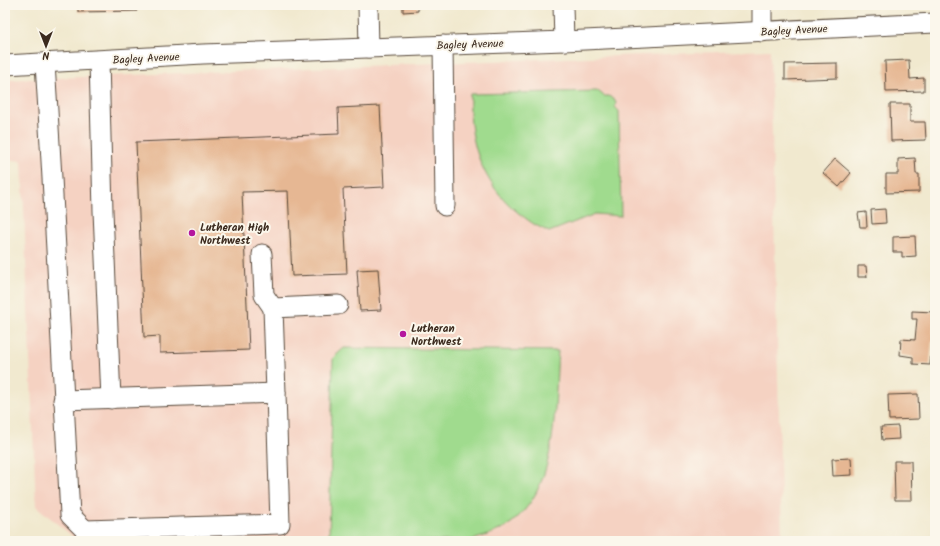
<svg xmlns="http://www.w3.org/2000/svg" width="940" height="546" font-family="Kalam,sans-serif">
  <rect width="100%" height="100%" fill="#fbf7ec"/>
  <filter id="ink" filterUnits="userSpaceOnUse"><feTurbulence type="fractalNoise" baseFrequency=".025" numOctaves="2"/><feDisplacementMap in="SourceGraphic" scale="8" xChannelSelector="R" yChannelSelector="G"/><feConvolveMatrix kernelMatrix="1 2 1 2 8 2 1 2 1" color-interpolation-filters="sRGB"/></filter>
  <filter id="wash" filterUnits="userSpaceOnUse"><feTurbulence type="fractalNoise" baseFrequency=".012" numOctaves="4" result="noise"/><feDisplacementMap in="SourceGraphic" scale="16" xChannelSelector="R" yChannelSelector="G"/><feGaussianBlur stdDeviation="0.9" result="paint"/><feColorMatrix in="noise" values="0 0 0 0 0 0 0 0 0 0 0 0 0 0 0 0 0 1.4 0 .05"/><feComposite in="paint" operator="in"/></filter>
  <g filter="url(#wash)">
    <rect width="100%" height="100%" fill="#f1e9cf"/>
    <path fill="#f5d2c2" d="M 770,50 L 782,541 L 78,541 L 36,506 L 22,161 L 5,159 L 5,80 Z"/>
    <g fill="#a0db8e" stroke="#6e8256">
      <path d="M 598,91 L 604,96 L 609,96 L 616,102 L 615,107 L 619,111 L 621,216 L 595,214 L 549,232 C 542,228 534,225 528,220 C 484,190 468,146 470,94 Z"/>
      <path d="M 344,348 L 558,351 C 554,405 559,481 516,519 C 503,531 485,536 469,541 L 329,541 L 333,358 Z"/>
    </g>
    <g id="blocks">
      <g fill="#e6b793">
        <path d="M 78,5 L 137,5 L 137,11 L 78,12 Z"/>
        <path d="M 403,5 L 418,5 L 418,11 L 403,12 Z"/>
        <path d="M 613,5 L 626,5 L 626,6 L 613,7 Z"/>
        <path d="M 909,60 L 910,79 L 924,78 L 924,91 L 886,92 L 885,61 Z"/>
        <path d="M 837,63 L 837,78 L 785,80 L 785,64 Z"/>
        <path d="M 890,104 L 910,104 L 910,122 L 925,122 L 926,140 L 891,141 Z"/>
        <path d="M 380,106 L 384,187 L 343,189 L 347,274 L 292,276 L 288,191 L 242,192 L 249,350 L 160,353 L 160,336 L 144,337 L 136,142 L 339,134 L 338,108 Z"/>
        <path d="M 915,158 L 916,174 L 919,174 L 919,192 L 886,193 L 886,174 L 898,174 L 898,159 Z"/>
        <path d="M 835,159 L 851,173 L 839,187 L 823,173 Z"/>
        <path d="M 885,209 L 886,223 L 872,224 L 871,210 Z"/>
        <path d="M 866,212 L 867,227 L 860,227 L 858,213 Z"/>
        <path d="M 915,236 L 916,256 L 902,257 L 902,252 L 893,252 L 893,237 Z"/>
        <path d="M 858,266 L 866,266 L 867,277 L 858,277 Z"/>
        <path d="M 378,269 L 381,310 L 360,311 L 357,270 Z"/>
        <path d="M 912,311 L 934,312 L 933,334 L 935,334 L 935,341 L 932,341 L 930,365 L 913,364 L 913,357 L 900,355 L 901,339 L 915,340 L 917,319 L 912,319 Z"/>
        <path d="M 918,394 L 919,419 L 889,420 L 888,395 Z"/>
        <path d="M 898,426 L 899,439 L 882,440 L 881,427 Z"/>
        <path d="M 851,458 L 852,475 L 833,476 L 832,459 Z"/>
        <path d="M 894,461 L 911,461 L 912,500 L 895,500 Z"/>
      </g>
    </g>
  </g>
  <g filter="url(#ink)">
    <use href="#blocks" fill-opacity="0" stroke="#564739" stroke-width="1"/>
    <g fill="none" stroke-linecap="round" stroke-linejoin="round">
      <defs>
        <g id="minor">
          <path d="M 368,5 L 369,48"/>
          <path d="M 563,5 L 564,41"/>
          <path d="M 762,5 L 762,32"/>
          <path d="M 443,45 L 445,206"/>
          <path d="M 99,61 L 103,211 L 111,399"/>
          <path d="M 45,64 C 55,214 62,365 70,515 L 85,530 L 280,524 L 276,393 L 63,400"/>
          <path d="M 5,65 L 203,54 L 564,41 L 935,23"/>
          <path d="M 262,254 L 264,295 L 273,308"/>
          <path d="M 276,393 L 273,308 L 338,305"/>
        </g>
      </defs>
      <use href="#minor" stroke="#564739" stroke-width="21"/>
      <use href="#minor" stroke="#fff" stroke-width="19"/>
    </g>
  </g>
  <g fill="#b5179e" stroke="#fbf7ec" stroke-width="1.5">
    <circle cx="192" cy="233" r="4"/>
    <circle cx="403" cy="334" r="4"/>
  </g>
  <g text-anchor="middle" stroke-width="4" stroke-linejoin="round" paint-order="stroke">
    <g font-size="11" fill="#3b2a1e" stroke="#fbf7ec">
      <text transform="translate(794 30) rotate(-3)" y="4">Bagley Avenue</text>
      <text transform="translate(470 44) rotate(-2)" y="4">Bagley Avenue</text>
      <text transform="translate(146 58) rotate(-3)" y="4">Bagley Avenue</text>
    </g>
    <g font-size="11" font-weight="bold" fill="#3b2a1e" stroke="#fbf7ec" text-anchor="start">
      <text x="200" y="231">Lutheran High<tspan x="200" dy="13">Northwest</tspan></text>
      <text x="411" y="332">Lutheran<tspan x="411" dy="13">Northwest</tspan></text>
    </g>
  </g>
  <rect width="940" height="546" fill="none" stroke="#fbf7ec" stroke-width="20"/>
  <g transform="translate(46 46) rotate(180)" stroke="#fbf7ec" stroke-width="3" paint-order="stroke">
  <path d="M0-3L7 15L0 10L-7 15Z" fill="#3b2a1e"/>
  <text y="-6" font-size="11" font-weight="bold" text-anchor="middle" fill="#3b2a1e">N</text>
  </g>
</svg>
